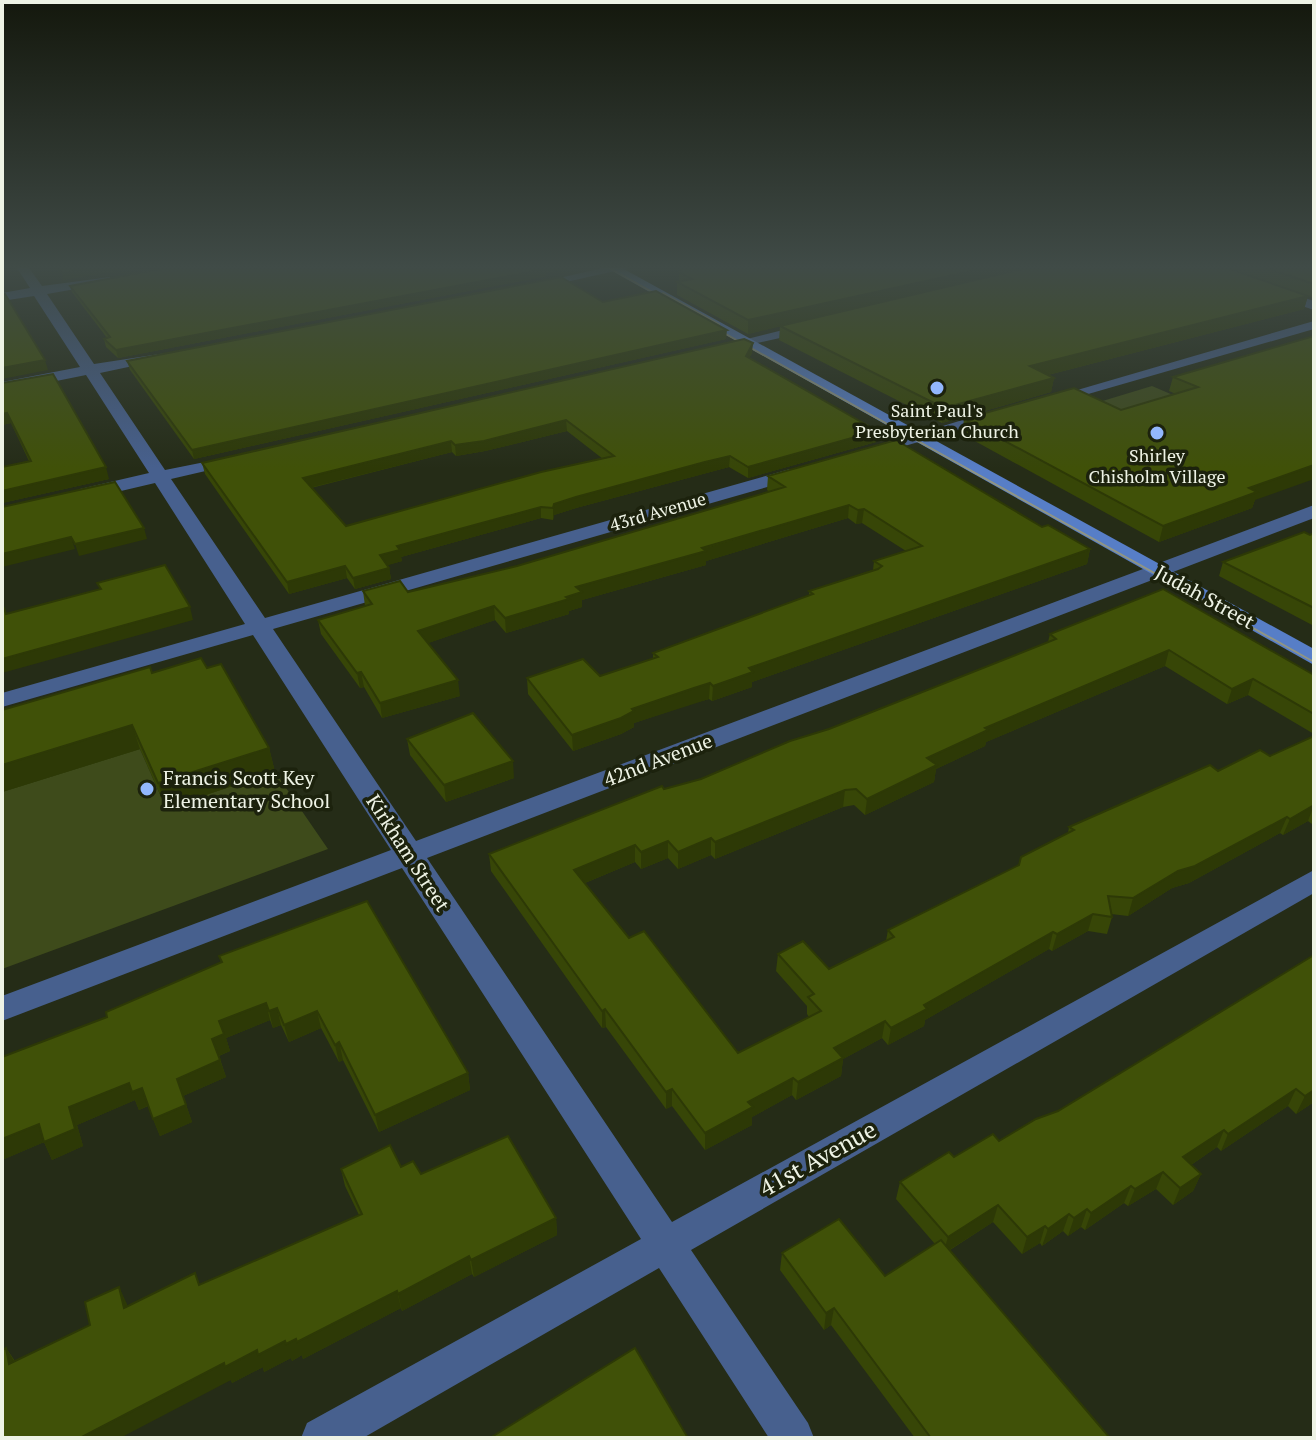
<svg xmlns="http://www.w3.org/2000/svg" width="1316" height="1440" font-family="'PT Serif',serif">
  <rect width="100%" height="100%" fill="#252c17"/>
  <g fill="#3e4b1b">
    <path d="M 1152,386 L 1187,401 L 1120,422 L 1086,406 Z"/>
    <path d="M 140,749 L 166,808 L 275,772 L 328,849 L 2,969 L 2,792 Z"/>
  </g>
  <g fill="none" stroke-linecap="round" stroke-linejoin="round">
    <g fill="#47608e" fill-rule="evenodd">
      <path d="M 17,268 L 29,268 L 42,286 L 110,277 L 110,283 L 47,294 L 94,364 L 166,353 L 166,359 L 100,373 L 165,470 L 240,455 L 240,463 L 171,479 L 265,618 L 790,469 L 802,469 L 802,477 L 273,629 L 416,841 L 1314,505 L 1314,518 L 427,858 L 672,1222 L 1314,870 L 1314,893 L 691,1250 L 808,1423 L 814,1438 L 769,1438 L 659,1268 L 363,1438 L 301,1438 L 307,1423 L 641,1239 L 402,868 L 2,1021 L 2,996 L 391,850 L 253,635 L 2,707 L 2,693 L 245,624 L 155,483 L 87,499 L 78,493 L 80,489 L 149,473 L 86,375 L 2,392 L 2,382 L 80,367 L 34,296 L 2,301 L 2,293 L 30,288 Z"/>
      <path d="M 603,268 L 628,268 L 535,289 L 528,285 Z"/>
      <path d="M 1274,288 L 1314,301 L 1314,310 L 1269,295 L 1267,292 Z"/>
      <path d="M 1314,321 L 1314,329 L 1057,403 L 1043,400 Z"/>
      <path d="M 811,323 L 816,324 L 816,330 L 722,351 L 715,347 Z"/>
      <path d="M 992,411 L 1000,416 L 998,419 L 870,456 L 861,451 Z"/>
    </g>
    <path fill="#577ec7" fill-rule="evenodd" d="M 607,268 L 622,268 L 1314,649 L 1314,665 Z"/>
    <g stroke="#8f9584" stroke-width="2">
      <path d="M 609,268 L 672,303"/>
      <path d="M 663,293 L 719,324"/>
      <path d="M 706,323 L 1314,662"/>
    </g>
  </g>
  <g fill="#374607" fill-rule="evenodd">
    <path d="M 681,268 L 1314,268 L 1314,298 L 1266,282 L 1308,296 L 1304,309 L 1048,375 L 1054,378 L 1051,392 L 942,423 L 779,340 L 780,326 L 748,334 L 677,295 L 677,282 L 679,282 L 679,272 Z"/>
    <path d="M 546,273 L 547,276 L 118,358 L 106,347 L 104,339 L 107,338 L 72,292 L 70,286 Z"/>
    <path d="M 603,302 L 726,339 L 194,459 L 130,370 L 127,361 Z"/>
    <path d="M 1314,336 L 1252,508 L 1159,542 L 962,434 L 964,419 L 1121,410 L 1176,394 L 1169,391 L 1173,377 Z"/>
    <path d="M 752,353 L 749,358 L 877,431 L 876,442 L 748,478 L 729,467 L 576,508 L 554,515 L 553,520 L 541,518 L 401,557 L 402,561 L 387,565 L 389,568 L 391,579 L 355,589 L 347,578 L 289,594 L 205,474 L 202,463 ZM 567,431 L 603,459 L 346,526 L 311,488 L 452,452 L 456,456 L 485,451 Z"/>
    <path d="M 2,383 L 109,479 L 2,503 L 2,467 L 29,461 L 11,423 L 2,425 Z"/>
    <path d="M 768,476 L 1042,527 L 1090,549 L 1087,564 L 752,682 L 752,687 L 712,701 L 709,699 L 694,703 L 634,723 L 634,727 L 621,734 L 573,751 L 528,694 L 527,678 L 600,676 L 653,659 L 653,653 L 809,595 L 809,591 L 873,570 L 874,561 L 906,551 L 862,523 L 856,524 L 848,518 L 706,561 L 706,565 L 582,600 L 582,607 L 569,611 L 569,614 L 506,633 L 495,620 L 428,643 L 460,696 L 382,718 L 364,687 L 360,688 L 321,634 L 318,620 L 365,606 L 363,591 L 408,592 L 517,566 L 770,492 L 767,490 Z"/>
    <path d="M 1314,533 L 1314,626 L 1219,576 L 1223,562 Z"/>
    <path d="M 1163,589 L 1314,675 L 1314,734 L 1248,695 L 1227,704 L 1165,666 L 986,742 L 985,746 L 936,769 L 934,782 L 865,815 L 854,805 L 843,807 L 715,859 L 711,855 L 678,869 L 668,858 L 641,869 L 635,862 L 585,883 L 629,938 L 738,1053 L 809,1017 L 807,1014 L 807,1006 L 776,971 L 778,954 L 829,969 L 886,941 L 888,930 L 1019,865 L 1068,833 L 1069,827 L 1218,771 L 1270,756 L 1314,736 L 1314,823 L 1312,824 L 1308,821 L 1283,835 L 1280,833 L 1189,883 L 1172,888 L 1128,916 L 1111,914 L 1112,917 L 1107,934 L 1088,931 L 1052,951 L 1049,949 L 925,1020 L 924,1026 L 888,1045 L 882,1038 L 843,1059 L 841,1076 L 796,1100 L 792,1095 L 752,1117 L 752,1125 L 705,1150 L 672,1106 L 666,1109 L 606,1027 L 602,1028 L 491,871 L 489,854 L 664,789 L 701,779 L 829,729 L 1048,642 L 1050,634 Z"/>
    <path d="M 207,668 L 269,748 L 275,772 L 166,808 L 140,749 L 2,792 L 152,673 Z"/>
    <path d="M 407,739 L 514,778 L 446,802 L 410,755 Z"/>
    <path d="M 1314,955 L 1314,1102 L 1296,1114 L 1288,1106 L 1221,1151 L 1217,1147 L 1191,1165 L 1201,1174 L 1193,1191 L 1173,1205 L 1156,1189 L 1128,1206 L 1124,1203 L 1085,1230 L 1081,1227 L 1068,1236 L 1063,1231 L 1042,1246 L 1040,1243 L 1022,1254 L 993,1222 L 950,1250 L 1110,1438 L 915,1438 L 831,1325 L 824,1330 L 780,1270 L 782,1253 L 885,1276 L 935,1244 L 896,1199 L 900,1182 L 954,1157 L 999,1141 L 1058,1111 Z"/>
    <path d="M 219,956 L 468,1073 L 470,1090 L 379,1132 L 343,1060 L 339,1062 L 321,1028 L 289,1042 L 281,1025 L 273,1028 L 270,1020 L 226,1038 L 230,1051 L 219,1056 L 226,1077 L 183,1096 L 192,1122 L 160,1136 L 148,1106 L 139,1110 L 135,1100 L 77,1125 L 83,1146 L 52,1160 L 44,1142 L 2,1160 L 2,1057 L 107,1017 L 221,962 Z"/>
    <path d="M 401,1167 L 556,1218 L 557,1235 L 474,1277 L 472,1274 L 402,1311 L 401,1308 L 303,1359 L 302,1355 L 292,1361 L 291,1358 L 264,1372 L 263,1367 L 232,1383 L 231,1380 L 2,1438 L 6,1348 L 15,1361 L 90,1325 L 119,1287 L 127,1307 L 195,1273 L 200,1285 L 359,1215 L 345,1186 L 341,1169 Z"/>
  </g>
  <g fill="#2d3906">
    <path d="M 95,268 L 137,268 L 63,280 L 62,273 Z"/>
    <path d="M 543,268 L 575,268 L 546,273 L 547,276 L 118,358 L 116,350 Z"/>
    <path d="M 985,268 L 1038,268 L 748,334 L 748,320 Z"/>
    <path d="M 1308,296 L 1304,309 L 1028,380 L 1030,366 Z"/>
    <path d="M 727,330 L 726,339 L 194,459 L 192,450 Z"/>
    <path d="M 753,343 L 752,353 L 745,366 L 746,356 Z"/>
    <path d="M 45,360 L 48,370 L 2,379 L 2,368 Z"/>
    <path d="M 1054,378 L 1051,392 L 942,423 L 944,408 Z"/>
    <path d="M 7,413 L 11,423 L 2,425 L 2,414 Z"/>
    <path d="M 566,420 L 567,431 L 485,451 L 456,456 L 455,445 Z"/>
    <path d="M 877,431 L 876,442 L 748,478 L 748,467 Z"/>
    <path d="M 451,441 L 452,452 L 305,489 L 303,478 Z"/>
    <path d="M 730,456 L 729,467 L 576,508 L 554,515 L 553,520 L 553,508 L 554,504 L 576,497 Z"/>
    <path d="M 1314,465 L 1314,479 L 1255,500 L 1252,508 L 1159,542 L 1163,526 L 1249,488 Z"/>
    <path d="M 106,467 L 109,479 L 2,503 L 2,491 Z"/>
    <path d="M 849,505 L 848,518 L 706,561 L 706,565 L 582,600 L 582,607 L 569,611 L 569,614 L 506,633 L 505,618 L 576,587 Z"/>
    <path d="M 541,507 L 541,518 L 401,557 L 402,561 L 382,567 L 380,555 L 397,546 Z"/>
    <path d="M 864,509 L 862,523 L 856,524 L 858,510 Z"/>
    <path d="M 144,528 L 147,539 L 79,556 L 75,544 Z"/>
    <path d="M 71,537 L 75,549 L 2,567 L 2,554 Z"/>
    <path d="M 1090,549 L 1087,564 L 752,682 L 752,687 L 712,701 L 713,686 L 749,668 Z"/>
    <path d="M 345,566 L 347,578 L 289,594 L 287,582 Z"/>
    <path d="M 389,568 L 391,579 L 355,589 L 353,578 Z"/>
    <path d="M 494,606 L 495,620 L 420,646 L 418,631 Z"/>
    <path d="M 190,607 L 193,620 L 2,673 L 2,659 Z"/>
    <path d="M 1169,650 L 1165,666 L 986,742 L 985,746 L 936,769 L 934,782 L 865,815 L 867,799 L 927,758 L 985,728 Z"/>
    <path d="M 361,672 L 364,687 L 360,688 L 357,673 Z"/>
    <path d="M 1253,679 L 1248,695 L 1227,704 L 1232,689 Z"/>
    <path d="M 458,680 L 460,696 L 382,718 L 380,703 Z"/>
    <path d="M 710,683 L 709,699 L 634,723 L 634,727 L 621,734 L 573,751 L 572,735 L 632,709 Z"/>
    <path d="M 132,725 L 140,749 L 2,792 L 2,765 Z"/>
    <path d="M 269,748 L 275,772 L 166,808 L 158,783 Z"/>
    <path d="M 513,761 L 514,778 L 446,802 L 444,785 Z"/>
    <path d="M 845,790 L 843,807 L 715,859 L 715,842 Z"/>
    <path d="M 1314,805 L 1308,821 L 1283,835 L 1290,819 Z"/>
    <path d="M 1287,817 L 1280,833 L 1189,883 L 1172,888 L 1128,916 L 1133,898 L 1178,871 Z"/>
    <path d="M 711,838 L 711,855 L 678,869 L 678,852 Z"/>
    <path d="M 668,841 L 668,858 L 641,869 L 641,852 Z"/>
    <path d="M 635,845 L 635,862 L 575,887 L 574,870 Z"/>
    <path d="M 1093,914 L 1088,931 L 1052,951 L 1057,934 Z"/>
    <path d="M 1053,932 L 1049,949 L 925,1020 L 924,1026 L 888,1045 L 891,1028 L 924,1005 Z"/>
    <path d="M 266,1003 L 270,1020 L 226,1038 L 230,1051 L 218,1056 L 212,1039 L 219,1021 Z"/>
    <path d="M 277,1008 L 281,1025 L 273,1028 L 269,1011 Z"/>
    <path d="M 605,1009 L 606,1027 L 602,1028 L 602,1011 Z"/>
    <path d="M 317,1011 L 321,1028 L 289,1042 L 284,1025 Z"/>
    <path d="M 885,1021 L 882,1038 L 843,1059 L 841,1076 L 796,1100 L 798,1082 L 834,1048 Z"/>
    <path d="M 339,1042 L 343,1060 L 339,1062 L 335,1045 Z"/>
    <path d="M 220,1060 L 226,1077 L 183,1096 L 177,1079 Z"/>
    <path d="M 468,1073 L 470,1090 L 379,1132 L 375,1115 Z"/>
    <path d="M 793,1078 L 792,1095 L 752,1117 L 752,1125 L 705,1150 L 705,1133 L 748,1102 Z"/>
    <path d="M 129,1083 L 142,1088 L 149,1105 L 139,1110 L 135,1100 L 77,1125 L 83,1146 L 52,1160 L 44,1142 L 2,1160 L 2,1139 L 69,1107 Z"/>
    <path d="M 672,1089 L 672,1106 L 666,1109 L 666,1092 Z"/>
    <path d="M 1296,1089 L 1288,1106 L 1221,1151 L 1228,1134 Z"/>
    <path d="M 1314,1090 L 1314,1102 L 1296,1114 L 1305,1096 Z"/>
    <path d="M 186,1105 L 192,1122 L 160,1136 L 153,1119 Z"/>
    <path d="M 1224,1130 L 1217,1147 L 1176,1175 L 1183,1157 Z"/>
    <path d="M 1163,1172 L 1156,1189 L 1128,1206 L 1135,1189 Z"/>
    <path d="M 1201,1174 L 1193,1191 L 1173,1205 L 1180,1188 Z"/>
    <path d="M 1131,1186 L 1124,1203 L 1085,1230 L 1091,1213 Z"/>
    <path d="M 998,1205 L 993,1222 L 943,1254 L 948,1237 Z"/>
    <path d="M 1087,1209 L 1081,1227 L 1068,1236 L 1074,1218 Z"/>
    <path d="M 1069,1214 L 1063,1231 L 1042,1246 L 1048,1229 Z"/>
    <path d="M 556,1218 L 557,1235 L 474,1277 L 471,1260 Z"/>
    <path d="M 1045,1226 L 1040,1243 L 1022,1254 L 1027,1237 Z"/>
    <path d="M 469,1256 L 472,1274 L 402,1311 L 398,1294 Z"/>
    <path d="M 119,1287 L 127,1304 L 132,1325 L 124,1308 Z"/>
    <path d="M 397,1291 L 401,1308 L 303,1359 L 302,1355 L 292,1361 L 291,1358 L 264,1372 L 263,1367 L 232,1383 L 231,1380 L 120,1438 L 80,1438 L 224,1363 L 257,1350 L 285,1341 Z"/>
    <path d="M 834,1308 L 831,1325 L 824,1330 L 826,1313 Z"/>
    <path d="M 6,1348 L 16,1364 L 9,1364 Z"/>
  </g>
  <g fill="#405108" stroke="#2d3906" stroke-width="2" fill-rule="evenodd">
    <path d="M 58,268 L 95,268 L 62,273 Z"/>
    <path d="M 166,268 L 544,268 L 546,269 L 116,350 L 104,339 L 110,337 L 70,286 Z"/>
    <path d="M 681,268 L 985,268 L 748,320 L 677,282 L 692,279 L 679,272 Z"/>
    <path d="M 1026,268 L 1227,268 L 1308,296 L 1030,366 L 1054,378 L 944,408 L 780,326 Z"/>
    <path d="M 1266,268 L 1314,268 L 1314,284 Z"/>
    <path d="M 561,277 L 603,302 L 656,291 L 727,330 L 192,450 L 127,361 Z"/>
    <path d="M 2,294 L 5,294 L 45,360 L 2,368 Z"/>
    <path d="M 1314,336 L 1314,465 L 1249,488 L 1257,492 L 1163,526 L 964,419 L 1074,388 L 1121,410 L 1198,387 L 1173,377 Z"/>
    <path d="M 744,339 L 753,343 L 746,356 L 877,431 L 748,467 L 730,456 L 705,462 L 576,497 L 554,504 L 553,508 L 541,507 L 397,546 L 400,550 L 380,555 L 389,568 L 353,578 L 345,566 L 287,582 L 202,463 ZM 566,420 L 614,456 L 541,472 L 346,526 L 303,478 L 451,441 L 455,445 L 484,441 Z"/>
    <path d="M 53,374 L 106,467 L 2,491 L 2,467 L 31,461 L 7,413 L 2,414 L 2,383 Z"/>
    <path d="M 896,440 L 1042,527 L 1048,525 L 1090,549 L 749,668 L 753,672 L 713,686 L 710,683 L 694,688 L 632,709 L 634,711 L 621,718 L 572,735 L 527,678 L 583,659 L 600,676 L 658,657 L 653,653 L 813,594 L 809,591 L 878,569 L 882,566 L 874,561 L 922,546 L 864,509 L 858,510 L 849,505 L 702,548 L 706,551 L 576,587 L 582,592 L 566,597 L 569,599 L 505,618 L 494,606 L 418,631 L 458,680 L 380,703 L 361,672 L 357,673 L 318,620 L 372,604 L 363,591 L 400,581 L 408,592 L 517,566 L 785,487 L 768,476 Z"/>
    <path d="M 115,482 L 144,528 L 75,544 L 71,537 L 2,554 L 2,507 Z"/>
    <path d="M 1304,532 L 1310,535 L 1314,533 L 1314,608 L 1223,562 Z"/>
    <path d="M 165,565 L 190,607 L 2,659 L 2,608 L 4,608 L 6,614 L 101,589 L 97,583 Z"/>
    <path d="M 1163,589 L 1314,675 L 1314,714 L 1253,679 L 1232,689 L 1169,650 L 985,728 L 988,730 L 927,758 L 937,765 L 867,799 L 856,789 L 845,790 L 715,842 L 711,838 L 678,852 L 668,841 L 641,852 L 635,845 L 574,870 L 629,938 L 644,931 L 738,1053 L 821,1011 L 808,997 L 814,994 L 778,954 L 803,941 L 829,969 L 894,937 L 888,930 L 1019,865 L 1021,857 L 1074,830 L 1069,827 L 1210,765 L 1218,771 L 1260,750 L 1270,756 L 1314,736 L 1314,805 L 1290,819 L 1287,817 L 1195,866 L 1178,871 L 1133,898 L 1108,896 L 1112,917 L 1093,914 L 1057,934 L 1053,932 L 924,1005 L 927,1009 L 891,1028 L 885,1021 L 834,1048 L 843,1058 L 798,1082 L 793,1078 L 748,1102 L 753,1107 L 705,1133 L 672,1089 L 666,1092 L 605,1009 L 602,1011 L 489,854 L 662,786 L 664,789 L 701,779 L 790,741 L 829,729 L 1056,639 L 1050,634 Z"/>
    <path d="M 201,658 L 207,668 L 221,664 L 269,748 L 158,783 L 132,725 L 2,765 L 2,710 L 150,667 L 152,673 Z"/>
    <path d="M 473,713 L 513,761 L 444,785 L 407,739 Z"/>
    <path d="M 367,901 L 468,1073 L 375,1115 L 339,1042 L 335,1045 L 317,1011 L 284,1025 L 277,1008 L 269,1011 L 266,1003 L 219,1021 L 224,1034 L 212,1039 L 220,1060 L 177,1079 L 186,1105 L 153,1119 L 142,1088 L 132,1092 L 129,1083 L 69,1107 L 75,1129 L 44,1142 L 39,1124 L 2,1139 L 2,1057 L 107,1017 L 106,1012 L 222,962 L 219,956 Z"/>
    <path d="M 1314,955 L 1314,1090 L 1305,1096 L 1296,1089 L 1228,1134 L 1224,1130 L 1183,1157 L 1201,1174 L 1180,1188 L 1163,1172 L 1135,1189 L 1131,1186 L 1091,1213 L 1087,1209 L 1074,1218 L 1069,1214 L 1048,1229 L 1045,1226 L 1027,1237 L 998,1205 L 948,1237 L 900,1182 L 949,1152 L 954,1157 L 993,1134 L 999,1141 L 1036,1119 L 1058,1111 Z"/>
    <path d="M 508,1136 L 556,1218 L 471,1260 L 469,1256 L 398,1294 L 397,1291 L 297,1342 L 296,1339 L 286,1344 L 285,1341 L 258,1355 L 257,1350 L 225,1367 L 224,1363 L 80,1438 L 2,1438 L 2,1350 L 6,1348 L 9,1364 L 90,1325 L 85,1302 L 119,1287 L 124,1308 L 195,1273 L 199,1285 L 362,1214 L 341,1169 L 390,1145 L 401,1167 L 413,1161 L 421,1174 Z"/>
    <path d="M 839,1219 L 885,1276 L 941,1240 L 1110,1438 L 931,1438 L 834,1308 L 826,1313 L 782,1253 Z"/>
    <path d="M 635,1348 L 688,1438 L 490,1438 Z"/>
  </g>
  <linearGradient id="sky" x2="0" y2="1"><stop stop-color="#14180d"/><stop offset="0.57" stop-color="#404b47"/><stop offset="1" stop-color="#404b47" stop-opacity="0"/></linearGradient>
  <rect width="1316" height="469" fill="url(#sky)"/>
  <g fill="#92b7fd" stroke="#1c220d" stroke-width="3">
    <circle cx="937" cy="388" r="8"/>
    <circle cx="1157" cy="433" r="8"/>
    <circle cx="147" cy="789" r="8"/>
  </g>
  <g text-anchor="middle" stroke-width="7" stroke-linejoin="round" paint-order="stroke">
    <g font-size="18" fill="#eef3e5" stroke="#1c220d">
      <text x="937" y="417">Saint Paul's<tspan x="937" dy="21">Presbyterian Church</tspan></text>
      <text x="1157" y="462">Shirley<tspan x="1157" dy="21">Chisholm Village</tspan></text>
    </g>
    <g font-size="18" fill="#eef3e5" stroke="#1c220d">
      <text transform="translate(658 512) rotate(-16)" y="6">43rd Avenue</text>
    </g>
    <g font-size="20" fill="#eef3e5" stroke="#1c220d">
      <text transform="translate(1205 597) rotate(29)" y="7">Judah Street</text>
      <text transform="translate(658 760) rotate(-21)" y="7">42nd Avenue</text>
      <text transform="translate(408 853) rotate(57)" y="7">Kirkham Street</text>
    </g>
    <g font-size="20" fill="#eef3e5" stroke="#1c220d" text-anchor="start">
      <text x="163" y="785">Francis Scott Key<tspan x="163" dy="23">Elementary School</tspan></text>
    </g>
    <g font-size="24" fill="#eef3e5" stroke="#1c220d">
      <text transform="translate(818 1159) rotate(-29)" y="8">41st Avenue</text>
    </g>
  </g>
  <rect width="1316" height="1440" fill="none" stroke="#eef3e5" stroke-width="8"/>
</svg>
